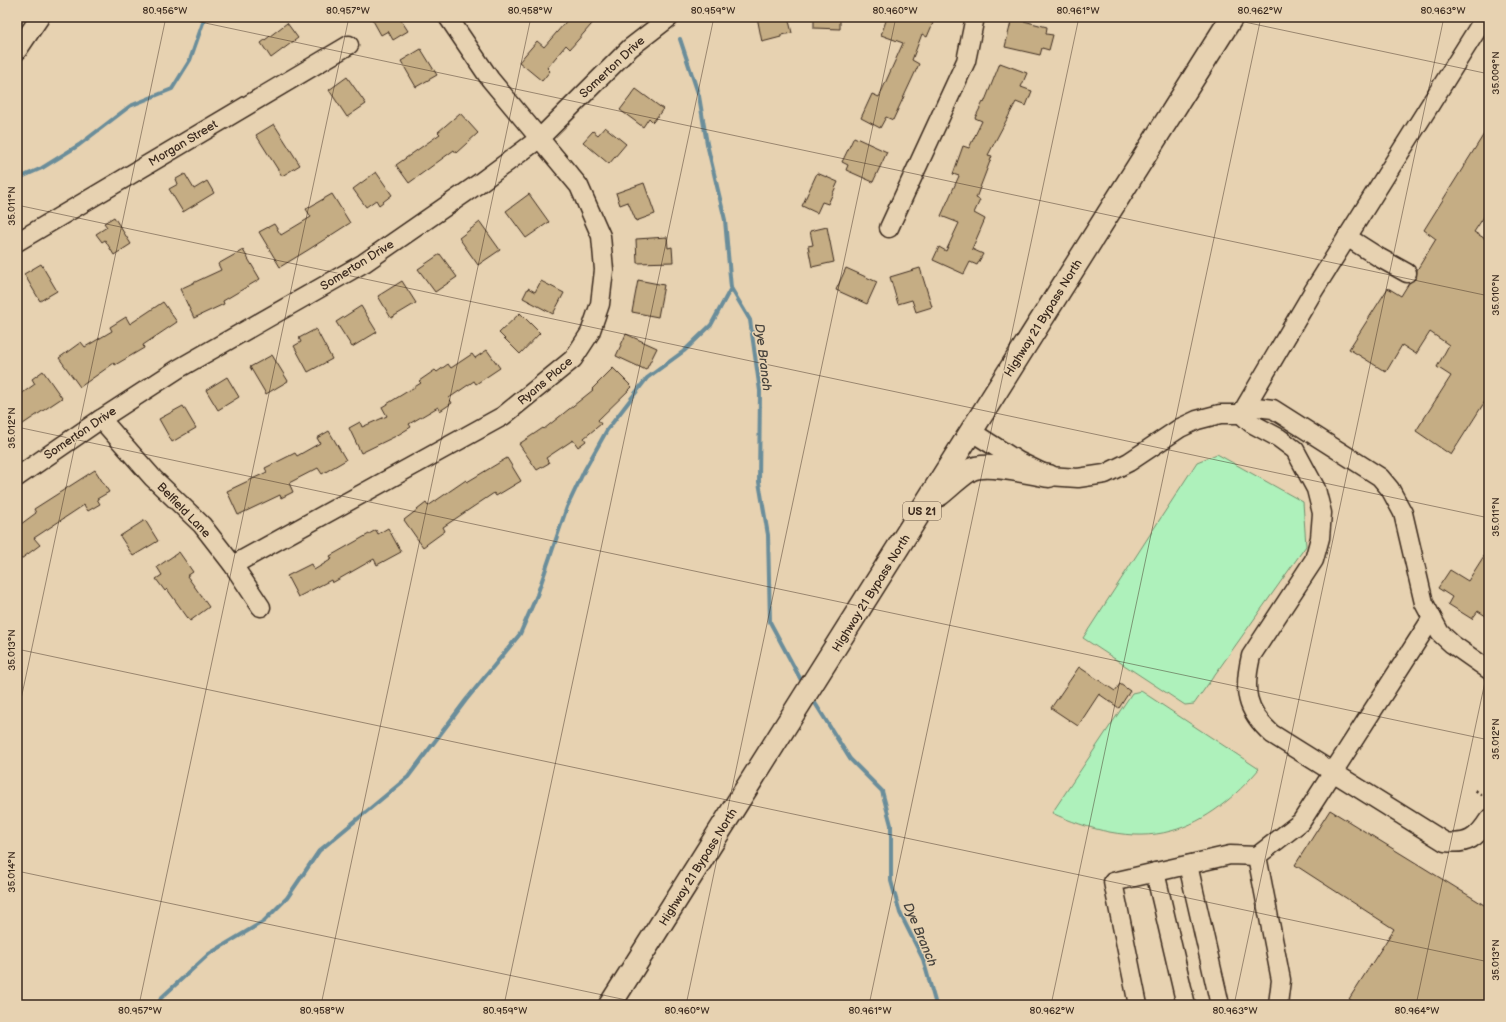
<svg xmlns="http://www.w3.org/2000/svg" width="1506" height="1022" font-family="'Balsamiq Sans',sans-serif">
  <rect width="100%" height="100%" fill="#e7d2b1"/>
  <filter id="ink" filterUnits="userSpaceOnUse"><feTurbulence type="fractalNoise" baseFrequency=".025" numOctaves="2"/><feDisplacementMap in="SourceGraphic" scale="8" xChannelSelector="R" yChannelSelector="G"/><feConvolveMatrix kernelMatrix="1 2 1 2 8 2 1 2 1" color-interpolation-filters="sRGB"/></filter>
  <g filter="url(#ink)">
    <g fill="#aef1bb" stroke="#748e6c">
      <path d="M 1217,454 L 1303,502 L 1306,546 L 1194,704 L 1185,705 L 1083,638 L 1197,462 Z"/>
      <path d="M 1141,691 L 1259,769 C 1236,796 1206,822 1171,831 C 1132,842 1087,829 1052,813 L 1132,693 Z"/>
    </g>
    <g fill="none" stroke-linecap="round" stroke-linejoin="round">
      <g stroke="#6a8d9a" stroke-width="4">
        <path d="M 680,39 L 699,96 L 707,144 L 725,220 L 731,288 L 750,320 L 760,391 L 759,482 L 768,535 L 770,622 L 801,680"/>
        <path d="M 17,179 L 42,168 L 79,145 L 130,106 L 172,89 L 190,60 L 205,17"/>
        <path d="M 815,703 L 850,759 L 882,791 L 891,825 L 891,881 L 900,913 L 923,959 L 936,1005"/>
        <path d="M 158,1005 L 161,998 L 209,954 L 264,921 L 287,898 L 319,851 L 408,777 L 466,700 L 520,634 L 537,595 L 567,507 L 584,471 L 607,430 L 647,378 L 684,351 L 711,325 L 731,288"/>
      </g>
    </g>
    <g fill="#c5ad84" stroke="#3b2a1e">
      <path d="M 371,17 L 399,17 L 408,31 L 393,40 L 388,31 L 381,35 Z"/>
      <path d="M 570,17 L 598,17 L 570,49 L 566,45 L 547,68 L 550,71 L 542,81 L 519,62 L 537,41 L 544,47 Z"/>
      <path d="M 757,17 L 788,17 L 792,33 L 781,35 L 781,37 L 762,42 Z"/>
      <path d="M 814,17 L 840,17 L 840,29 L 814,28 Z"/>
      <path d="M 893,17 L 918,17 L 933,23 L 927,37 L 922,34 L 912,60 L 919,64 L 893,120 L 886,117 L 880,128 L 861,118 L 872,94 L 879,97 L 903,43 L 881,35 L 887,18 L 892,20 Z"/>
      <path d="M 1012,18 L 1047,27 L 1046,34 L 1053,35 L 1049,50 L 1042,48 L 1040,55 L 1005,47 Z"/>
      <path d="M 287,23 L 298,38 L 271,58 L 261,43 Z"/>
      <path d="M 421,49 L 437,75 L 416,87 L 401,61 Z"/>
      <path d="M 1000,63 L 1027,73 L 1021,87 L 1032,91 L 1026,106 L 1016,102 L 988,155 L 992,156 L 976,198 L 980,200 L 974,213 L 985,219 L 972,249 L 983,254 L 977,265 L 970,262 L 964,274 L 933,260 L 939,247 L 946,251 L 959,223 L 941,216 L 959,176 L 953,174 L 963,146 L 969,148 L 982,121 L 975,118 L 983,102 L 984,103 Z"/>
      <path d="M 347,77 L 366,104 L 347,117 L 329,90 Z"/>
      <path d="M 636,89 L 663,109 L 653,122 L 649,118 L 643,127 L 620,110 Z"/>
      <path d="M 460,113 L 478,133 L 456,153 L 454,150 L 409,183 L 396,165 L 440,134 L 438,132 Z"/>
      <path d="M 274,124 L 300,165 L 282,176 L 256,135 Z"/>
      <path d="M 1489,126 L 1489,209 L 1474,232 L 1489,241 L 1489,395 L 1451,455 L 1416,431 L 1451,376 L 1437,367 L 1449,345 L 1430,332 L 1416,354 L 1402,345 L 1386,372 L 1349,349 L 1388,288 L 1401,296 L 1409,283 L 1416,278 L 1417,270 L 1436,239 L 1424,230 Z"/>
      <path d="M 605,127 L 626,144 L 609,164 L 583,142 L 593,131 L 598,135 Z"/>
      <path d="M 854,137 L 887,152 L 873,182 L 846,170 L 848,165 L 842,162 Z"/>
      <path d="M 376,172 L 392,195 L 379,205 L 376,200 L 366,207 L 353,189 Z"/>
      <path d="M 817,173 L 838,182 L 828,204 L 822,202 L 817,213 L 802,206 Z"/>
      <path d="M 185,174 L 194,189 L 207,181 L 214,193 L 183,212 L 169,189 L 178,184 L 176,179 Z"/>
      <path d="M 644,183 L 655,214 L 636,221 L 628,202 L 620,205 L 616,193 Z"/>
      <path d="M 332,194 L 350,223 L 308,250 L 280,267 L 259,232 L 274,224 L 281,235 L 311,217 L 306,209 Z"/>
      <path d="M 529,194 L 549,222 L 526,238 L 506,211 Z"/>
      <path d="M 114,217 L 131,244 L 114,255 L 105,240 L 102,242 L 96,234 L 107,227 L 104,223 Z"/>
      <path d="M 480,222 L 500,250 L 478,265 L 459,238 Z"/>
      <path d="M 827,227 L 834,262 L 812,267 L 808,246 L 813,245 L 810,231 Z"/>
      <path d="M 667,237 L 668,248 L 672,247 L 673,262 L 637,263 L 636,239 Z"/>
      <path d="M 243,250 L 260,279 L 223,301 L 224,304 L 194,318 L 180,289 L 221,270 L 218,264 Z"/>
      <path d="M 440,254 L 457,277 L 435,292 L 418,269 Z"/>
      <path d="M 41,264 L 57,291 L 40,301 L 24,274 Z"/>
      <path d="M 846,268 L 877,282 L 867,304 L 836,290 Z"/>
      <path d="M 920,268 L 932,307 L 916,312 L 912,300 L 898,304 L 890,277 Z"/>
      <path d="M 638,280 L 664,285 L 658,317 L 632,312 Z"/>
      <path d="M 402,281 L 416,303 L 391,318 L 378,296 Z"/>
      <path d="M 541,281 L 564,293 L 553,314 L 523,298 L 528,288 L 535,292 Z"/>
      <path d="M 163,302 L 177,322 L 143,345 L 144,348 L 115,365 L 114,363 L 80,387 L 59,358 L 81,342 L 85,347 L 112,331 L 110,327 L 126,317 L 130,324 Z"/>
      <path d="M 361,306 L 377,332 L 352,347 L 336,322 Z"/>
      <path d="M 520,313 L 540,333 L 520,354 L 499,333 Z"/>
      <path d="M 316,329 L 332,359 L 308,372 L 294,346 L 301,342 L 299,338 Z"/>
      <path d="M 626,334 L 657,348 L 646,370 L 616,356 Z"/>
      <path d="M 487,350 L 500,368 L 476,384 L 474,381 L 449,398 L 452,403 L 440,411 L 438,407 L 409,424 L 411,427 L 396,436 L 361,453 L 349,428 L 360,422 L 362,427 L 387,416 L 382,407 L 421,383 L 419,381 L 435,370 L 437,372 L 448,364 L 451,368 L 472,354 L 475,358 Z"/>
      <path d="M 272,355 L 288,381 L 266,394 L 250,367 Z"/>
      <path d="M 613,368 L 632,387 L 598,420 L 601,424 L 584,438 L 586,441 L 578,447 L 573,440 L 546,458 L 549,463 L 537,470 L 519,444 L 543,428 L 544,429 L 593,390 L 592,389 Z"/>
      <path d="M 43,371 L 62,398 L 17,428 L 17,397 L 35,384 L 32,379 Z"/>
      <path d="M 227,377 L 239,397 L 218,410 L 206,390 Z"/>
      <path d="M 183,406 L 196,428 L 172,442 L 159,419 Z"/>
      <path d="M 329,431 L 346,460 L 322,474 L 318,468 L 289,483 L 293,492 L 281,498 L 280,495 L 238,515 L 227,491 L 267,472 L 265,468 L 295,453 L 297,456 L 320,443 L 317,438 Z"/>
      <path d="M 507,458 L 521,481 L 496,496 L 494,493 L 443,527 L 445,531 L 423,547 L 404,520 L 426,503 L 428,506 L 466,480 L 467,482 Z"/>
      <path d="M 95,470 L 109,492 L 97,499 L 100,504 L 88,511 L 84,505 L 34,538 L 40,545 L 17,562 L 17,527 L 36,513 L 34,509 Z"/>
      <path d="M 145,520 L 158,541 L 133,556 L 120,536 Z"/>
      <path d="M 388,528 L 401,552 L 377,565 L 374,559 L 332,583 L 331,580 L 298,597 L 287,576 L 311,564 L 314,570 L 332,559 L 330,556 L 376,530 L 378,534 Z"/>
      <path d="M 1489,548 L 1489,618 L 1478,611 L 1472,619 L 1448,604 L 1452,597 L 1438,588 L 1450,570 L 1468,581 Z"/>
      <path d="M 179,552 L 193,572 L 187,576 L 209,607 L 190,621 L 167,589 L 165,591 L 156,579 L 162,575 L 157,567 Z"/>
      <path d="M 1079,667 L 1115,691 L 1120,684 L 1130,691 L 1119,708 L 1099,694 L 1078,726 L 1051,708 Z"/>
      <path d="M 1330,810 L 1489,908 L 1489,1005 L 1359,1005 L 1349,999 L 1394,929 L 1295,865 Z"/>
    </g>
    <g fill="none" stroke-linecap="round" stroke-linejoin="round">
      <defs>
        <g id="minor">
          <path d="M 17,51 L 40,17"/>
          <path d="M 889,228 L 966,61 L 975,17"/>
          <path d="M 1347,237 L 1380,258 L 1407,273"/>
          <path d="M 17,242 L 349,45"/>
          <path d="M 1241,414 L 1251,423 L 1279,438 L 1295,450 L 1316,489 L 1322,513 L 1320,538 L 1314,560 L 1251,656 C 1243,690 1245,710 1272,734 L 1445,842 C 1468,845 1477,838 1489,819"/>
          <path d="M 1241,414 L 1314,290 L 1485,17"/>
          <path d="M 101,419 L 153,478 L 202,525 L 233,565 L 261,607"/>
          <path d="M 972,432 L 1018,461 L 1049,476 L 1078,478 L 1105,474 L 1129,462 L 1180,428 L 1197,420 L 1220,414 L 1241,414 L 1256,407 L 1273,409 L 1380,477 L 1390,489 L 1403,513 L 1424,603 L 1440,633 L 1452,644 L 1489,670"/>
          <path d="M 17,477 L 101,419 L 178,369 L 364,263 L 478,184 L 540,138 L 630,48 L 670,17"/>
          <path d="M 233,565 L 503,416 L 573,359 L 590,333 L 600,304 L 604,270 L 601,236 L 579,186 L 490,79 L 448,17"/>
          <path d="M 1188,865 L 1220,1005"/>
          <path d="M 1155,872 L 1186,1005"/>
          <path d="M 1138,1005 L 1113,882 L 1230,855 L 1257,856"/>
          <path d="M 1280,1005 L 1278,1004 L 1281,980 L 1257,856 L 1301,822 L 1432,618"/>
        </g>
        <g id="major">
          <path d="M 939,495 C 949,487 959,477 970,470 C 986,461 1030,473 1049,476"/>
          <path d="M 610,1005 L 1232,17"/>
        </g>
      </defs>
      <use href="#minor" stroke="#3b2a1e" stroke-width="21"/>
      <use href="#major" stroke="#3b2a1e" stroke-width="25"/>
      <path stroke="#3b2a1e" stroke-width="2.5" stroke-dasharray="3 3" stroke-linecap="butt" d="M 1475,790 L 1489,800"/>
      <use href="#minor" stroke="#e7d2b1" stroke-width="18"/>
      <use href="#major" stroke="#e7d2b1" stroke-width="22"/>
    </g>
  </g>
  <path fill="none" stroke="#3b2a1e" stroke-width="1" stroke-opacity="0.45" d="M 177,17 L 1489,296M 1221,17 L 1489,74M 17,205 L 1489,518M 17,427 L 1489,740M 17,649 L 1489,962M 17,718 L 166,17M 17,871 L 650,1005M 139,1005 L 349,17M 321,1005 L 531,17M 504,1005 L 714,17M 686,1005 L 896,17M 869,1005 L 1079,17M 1051,1005 L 1261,17M 1234,1005 L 1444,17M 1416,1005 L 1489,663"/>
  <g text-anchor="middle" stroke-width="3" stroke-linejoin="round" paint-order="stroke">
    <rect fill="#e7d2b1" stroke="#6f5c4a" stroke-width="1" x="903" y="502" width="38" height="18" rx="3"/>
    <g font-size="11" font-weight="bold" fill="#3b2a1e">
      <text x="922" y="515">US 21</text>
    </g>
    <g font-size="12" fill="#3b2a1e" stroke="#e7d2b1">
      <text transform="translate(612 67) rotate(-43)" y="4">Somerton Drive</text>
      <text transform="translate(183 143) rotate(-31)" y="4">Morgan Street</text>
      <text transform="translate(357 265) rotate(-32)" y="4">Somerton Drive</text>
      <text transform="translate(1043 318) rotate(-58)" y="4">Highway 21 Bypass North</text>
      <text transform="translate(545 381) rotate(-40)" y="4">Ryans Place</text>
      <text transform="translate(80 433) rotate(-34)" y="4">Somerton Drive</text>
      <text transform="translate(184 510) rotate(46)" y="4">Belfield Lane</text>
      <text transform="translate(871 593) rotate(-58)" y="4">Highway 21 Bypass North</text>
      <text transform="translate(698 867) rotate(-58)" y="4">Highway 21 Bypass North</text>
    </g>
    <g font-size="13" font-style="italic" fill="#47433d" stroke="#e7d2b1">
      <text transform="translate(764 357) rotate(83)" y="5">Dye Branch</text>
      <text transform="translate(921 934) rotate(67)" y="5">Dye Branch</text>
    </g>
  </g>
  <rect width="1506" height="1022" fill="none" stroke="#e7d2b1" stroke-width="44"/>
  <rect x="22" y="22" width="1462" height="978" fill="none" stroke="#3b2a1e" stroke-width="1.5"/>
  <g font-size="10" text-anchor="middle" fill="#3b2a1e">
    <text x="165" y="14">80.956°W</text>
    <text x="348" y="14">80.957°W</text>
    <text x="530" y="14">80.958°W</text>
    <text x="713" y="14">80.959°W</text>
    <text x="895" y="14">80.960°W</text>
    <text x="1078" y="14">80.961°W</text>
    <text x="1260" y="14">80.962°W</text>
    <text x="1443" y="14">80.963°W</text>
    <text transform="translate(1495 73) rotate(-90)" y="4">35.009°N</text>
    <text transform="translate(11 206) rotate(-90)" y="4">35.011°N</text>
    <text transform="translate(1495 295) rotate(-90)" y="4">35.010°N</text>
    <text transform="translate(11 428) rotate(-90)" y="4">35.012°N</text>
    <text transform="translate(1495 517) rotate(-90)" y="4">35.011°N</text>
    <text transform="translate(11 650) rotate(-90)" y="4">35.013°N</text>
    <text transform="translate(1495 739) rotate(-90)" y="4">35.012°N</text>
    <text transform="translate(11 872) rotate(-90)" y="4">35.014°N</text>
    <text transform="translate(1495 960) rotate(-90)" y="4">35.013°N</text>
    <text x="140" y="1014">80.957°W</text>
    <text x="322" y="1014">80.958°W</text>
    <text x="505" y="1014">80.959°W</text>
    <text x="687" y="1014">80.960°W</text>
    <text x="870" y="1014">80.961°W</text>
    <text x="1052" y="1014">80.962°W</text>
    <text x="1235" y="1014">80.963°W</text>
    <text x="1417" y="1014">80.964°W</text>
  </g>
</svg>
